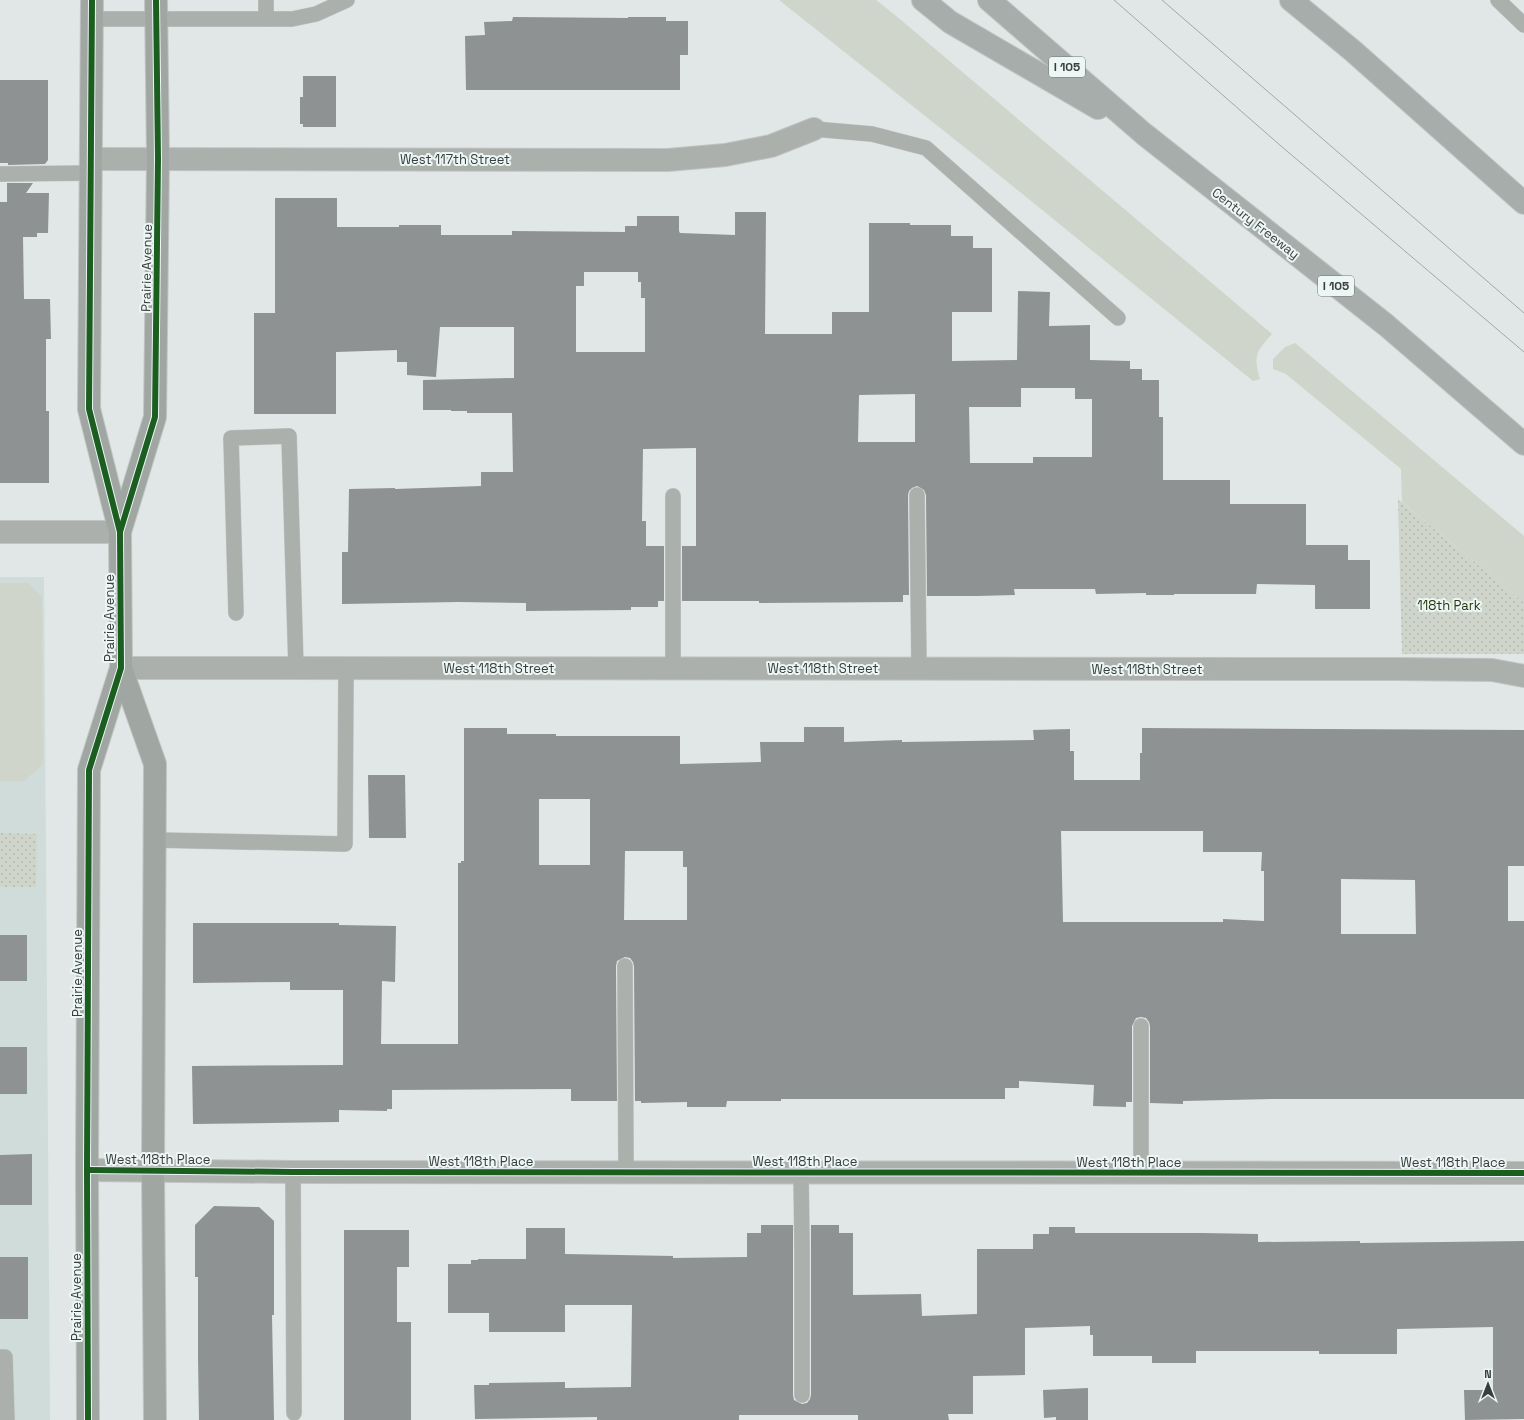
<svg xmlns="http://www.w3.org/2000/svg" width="1524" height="1420" font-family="'Space Grotesk',sans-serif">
  <defs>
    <pattern id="park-dots" width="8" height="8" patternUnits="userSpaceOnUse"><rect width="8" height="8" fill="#cfd5ca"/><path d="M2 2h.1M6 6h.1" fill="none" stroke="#b2b8ae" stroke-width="1.8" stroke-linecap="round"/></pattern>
  </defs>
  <rect width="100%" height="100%" fill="#e1e7e6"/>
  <path fill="#cfdcd9" d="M 0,577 L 44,577 L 50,1420 L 0,1420 Z"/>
  <g fill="#cfd5ca">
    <path d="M 779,0 L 876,0 L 895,15 L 1272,334 C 1256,352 1253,355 1260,379 L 1253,381 L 973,154 Z"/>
    <path d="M 1295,343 L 1524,536 L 1524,603 L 1402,502 L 1401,469 L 1286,374 L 1273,369 L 1273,359 L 1285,347 Z"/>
    <path d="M 0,583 L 28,583 L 42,597 L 43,764 L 24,781 L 0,781 Z"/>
  </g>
  <g fill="url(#park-dots)">
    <path d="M 1398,499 L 1524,603 L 1524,654 L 1402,654 Z"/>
    <path d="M 0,833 L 37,834 L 36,887 L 0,887 Z"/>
  </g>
  <g fill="#8e9292" fill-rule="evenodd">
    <path d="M 513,17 L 628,18 L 628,17 L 666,17 L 666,21 L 688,21 L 688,55 L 680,55 L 680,90 L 466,90 L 465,36 L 485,35 L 484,22 L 512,21 Z"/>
    <path d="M 303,76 L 336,76 L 336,127 L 303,127 L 303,124 L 300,124 L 300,97 L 303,97 Z"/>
    <path d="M 0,80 L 48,80 L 48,160 L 45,164 L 8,165 L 8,163 L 0,163 Z"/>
    <path d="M 7,183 L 33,183 L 26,193 L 49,193 L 48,233 L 37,233 L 37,237 L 23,237 L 24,299 L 50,299 L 51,339 L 46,339 L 46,411 L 49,411 L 49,483 L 0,483 L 0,202 L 7,202 Z"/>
    <path d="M 275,198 L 337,198 L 337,227 L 399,227 L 399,225 L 441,225 L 441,235 L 512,235 L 512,231 L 625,232 L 625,226 L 637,226 L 637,216 L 679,216 L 679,231 L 680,233 L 735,235 L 735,212 L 766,212 L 765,334 L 832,334 L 832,312 L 869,312 L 869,223 L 910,223 L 910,225 L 951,225 L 951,236 L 973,236 L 973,248 L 992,248 L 992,312 L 952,312 L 952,361 L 1017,360 L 1018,291 L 1050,292 L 1049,326 L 1090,325 L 1090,360 L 1130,361 L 1130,369 L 1142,369 L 1142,380 L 1159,380 L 1159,417 L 1163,417 L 1163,480 L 1230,480 L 1230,504 L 1306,504 L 1306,545 L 1348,545 L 1348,560 L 1370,560 L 1370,609 L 1315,609 L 1315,585 L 1257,584 L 1256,594 L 1174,594 L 1174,595 L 1146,595 L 1146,593 L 1096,594 L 1095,589 L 1014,589 L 1015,595 L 977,596 L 927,596 L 926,495 L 924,490 L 917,486 L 912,488 L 909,491 L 908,495 L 909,595 L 903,595 L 903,602 L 759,603 L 759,601 L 682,601 L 682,546 L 696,546 L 696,448 L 643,449 L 642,521 L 646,521 L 646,546 L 664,546 L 664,601 L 658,601 L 658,607 L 631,607 L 631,610 L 526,611 L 526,603 L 458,602 L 342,604 L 342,552 L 348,552 L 349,489 L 395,488 L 395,489 L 481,486 L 481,472 L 513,472 L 512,413 L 467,413 L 467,411 L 451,411 L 451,410 L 423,410 L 423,380 L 514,378 L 514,327 L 440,327 L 436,377 L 407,375 L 407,362 L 397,362 L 397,350 L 336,352 L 336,414 L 254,414 L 254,313 L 275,313 ZM 584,272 L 638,272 L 638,282 L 641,282 L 641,298 L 645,298 L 645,352 L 576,352 L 576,286 L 584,286 ZM 1021,388 L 1075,388 L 1075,399 L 1092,399 L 1092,457 L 1033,457 L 1033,463 L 970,463 L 969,407 L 1021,407 ZM 915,394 L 915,442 L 858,442 L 859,395 Z"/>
    <path d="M 804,727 L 844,727 L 844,742 L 902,740 L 902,742 L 1034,740 L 1033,730 L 1070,729 L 1070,751 L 1074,751 L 1074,780 L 1140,780 L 1140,753 L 1142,753 L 1142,728 L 1524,730 L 1524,866 L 1508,866 L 1508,921 L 1524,921 L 1524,1099 L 1273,1099 L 1183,1101 L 1183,1104 L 1150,1103 L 1150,1026 L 1149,1022 L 1146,1018 L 1141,1017 L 1136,1018 L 1132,1026 L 1132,1102 L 1126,1102 L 1126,1107 L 1093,1106 L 1094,1085 L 1019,1081 L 1019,1088 L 1005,1088 L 1005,1099 L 781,1099 L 781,1101 L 727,1101 L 726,1107 L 687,1107 L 687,1102 L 641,1103 L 641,1101 L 635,1101 L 634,966 L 633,962 L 630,958 L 625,957 L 617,961 L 616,966 L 617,1101 L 571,1101 L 571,1089 L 392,1090 L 392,1109 L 387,1109 L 387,1111 L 339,1110 L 339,1122 L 193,1124 L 192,1066 L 343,1065 L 343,990 L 290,990 L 290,982 L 193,983 L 193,923 L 339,923 L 339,925 L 396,926 L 395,982 L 382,981 L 381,1044 L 458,1044 L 458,863 L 461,863 L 461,861 L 464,861 L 464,728 L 507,728 L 507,734 L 556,734 L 556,736 L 680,736 L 680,764 L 761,762 L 760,742 L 804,742 ZM 539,799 L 590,799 L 590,865 L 539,865 ZM 1061,831 L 1203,831 L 1203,852 L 1262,852 L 1261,871 L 1264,871 L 1264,921 L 1223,919 L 1223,922 L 1063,922 ZM 625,851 L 683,851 L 683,867 L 687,867 L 687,920 L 624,920 ZM 1341,879 L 1415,880 L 1416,934 L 1341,934 Z"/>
    <path d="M 368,775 L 405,775 L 406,838 L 369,838 Z"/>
    <rect x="0" y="935" width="27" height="46"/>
    <rect x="0" y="1047" width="27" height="47"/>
    <path d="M 32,1154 L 32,1205 L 0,1205 L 0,1155 Z"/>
    <path d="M 214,1206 L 259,1207 L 274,1221 L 274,1315 L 272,1315 L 274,1420 L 199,1420 L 198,1358 L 198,1277 L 195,1277 L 195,1225 Z"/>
    <path d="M 761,1225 L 793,1225 L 793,1395 L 794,1400 L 802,1404 L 807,1403 L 810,1399 L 811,1395 L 811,1225 L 839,1225 L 839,1233 L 853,1233 L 853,1295 L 921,1294 L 922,1316 L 977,1314 L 977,1249 L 1033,1249 L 1033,1234 L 1049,1234 L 1049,1227 L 1075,1227 L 1075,1233 L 1202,1233 L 1258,1234 L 1258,1242 L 1360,1241 L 1360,1243 L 1524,1241 L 1524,1419 L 1465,1420 L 1464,1390 L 1493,1390 L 1493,1327 L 1397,1329 L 1397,1354 L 1319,1354 L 1319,1351 L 1196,1351 L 1196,1363 L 1152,1363 L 1152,1356 L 1093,1356 L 1093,1335 L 1090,1335 L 1090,1326 L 1025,1328 L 1025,1375 L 973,1376 L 973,1414 L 948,1414 L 949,1420 L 858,1420 L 858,1415 L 739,1415 L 739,1420 L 597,1420 L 597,1417 L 475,1419 L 474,1385 L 489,1385 L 489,1383 L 565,1382 L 565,1388 L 631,1387 L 632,1305 L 565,1305 L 565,1332 L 489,1332 L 489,1313 L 448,1313 L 448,1264 L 471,1264 L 471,1260 L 478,1260 L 478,1259 L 526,1259 L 526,1228 L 565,1228 L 565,1254 L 673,1256 L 673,1258 L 747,1257 L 747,1233 L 761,1233 Z"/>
    <path d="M 344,1230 L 409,1230 L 409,1267 L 397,1267 L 397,1322 L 411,1322 L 411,1420 L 344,1420 Z"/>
    <rect x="0" y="1257" width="28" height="62"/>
    <path d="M 1088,1388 L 1088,1420 L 1056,1420 L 1056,1417 L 1044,1418 L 1043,1390 Z"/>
  </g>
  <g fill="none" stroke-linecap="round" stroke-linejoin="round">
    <defs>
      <g id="service">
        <path d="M 1498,0 L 1524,25"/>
        <path d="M 92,19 L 292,19 L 316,14 L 347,0"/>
        <path d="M 266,19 L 266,0"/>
        <path d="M 814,129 L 872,134 L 926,148 L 1118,318"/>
        <path d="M 0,174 L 91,173"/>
        <path d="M 917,495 L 919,669"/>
        <path d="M 673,496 L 673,668"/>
        <path d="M 236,613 L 231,438 L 289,436 L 296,668"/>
        <path d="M 155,840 L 345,844 L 346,668"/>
        <path d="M 625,966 L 626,1172"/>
        <path d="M 1141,1026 L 1141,1173"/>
        <path d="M 293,1172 L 294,1413"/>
        <path d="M 801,1172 L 802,1248 L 802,1395"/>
        <path d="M 0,1357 L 5,1357 L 7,1420"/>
      </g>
      <g id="minor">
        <path d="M 91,159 L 668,160 L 725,155 L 771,146 L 814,129"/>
        <path d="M 121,668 L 1398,669 L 1492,670 L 1524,676"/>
        <path d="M 87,1170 L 293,1172 L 1524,1173"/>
      </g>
      <path id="tertiary" d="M 0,532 L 120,532"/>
      <g id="secondary">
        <path d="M 120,532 L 155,417 L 158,158 L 156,0"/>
        <path d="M 121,668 L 155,764 L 153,1170 L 155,1420"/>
        <path d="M 88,1420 L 87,1170 L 89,770 L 121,668 L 120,532 L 89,409 L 92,0"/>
      </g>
      <g id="motorway">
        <path d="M 923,0 L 950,22 L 1098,108"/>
        <path d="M 989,0 L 1144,134 L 1386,325 L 1524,444"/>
        <path d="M 1291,0 L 1353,51 L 1524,203"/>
      </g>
    </defs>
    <use href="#service" stroke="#c0c4c3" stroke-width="16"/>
    <use href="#minor" stroke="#c0c4c3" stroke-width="24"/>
    <use href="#tertiary" stroke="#c0c4c3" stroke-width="24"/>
    <use href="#secondary" stroke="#c0c4c3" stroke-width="24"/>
    <use href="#motorway" stroke="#c0c4c3" stroke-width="24"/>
    <use href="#service" stroke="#abb0ad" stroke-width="15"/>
    <use href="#minor" stroke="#abb0ad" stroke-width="22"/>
    <use href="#tertiary" stroke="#abb0ad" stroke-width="22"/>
    <use href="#secondary" stroke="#a0a6a2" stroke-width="22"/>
    <use href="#motorway" stroke="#a6adaa" stroke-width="22"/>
    <g stroke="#a3a7a5" stroke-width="1">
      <path d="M 1114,0 L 1281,146 L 1524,352"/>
      <path d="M 1162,0 L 1524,313"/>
    </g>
    <defs>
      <g id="cycleway">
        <path d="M 120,532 L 155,417 L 158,158 L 156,0"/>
        <path d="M 87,1170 L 293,1172 L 1524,1173"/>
        <path d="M 88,1420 L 87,1170 L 89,770 L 121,668 L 120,532 L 89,409 L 92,0"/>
      </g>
    </defs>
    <use href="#cycleway" stroke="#ecf6f5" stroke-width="8"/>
    <use href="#cycleway" stroke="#1b5e20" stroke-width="6"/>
  </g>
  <g text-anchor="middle" stroke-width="4" stroke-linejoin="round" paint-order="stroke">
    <g fill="#ecf6f5" stroke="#6f7474" stroke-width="1">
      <rect x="1049" y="57" width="36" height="20" rx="3"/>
      <rect x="1318" y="276" width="36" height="20" rx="3"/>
    </g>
    <g font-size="12" font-weight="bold" fill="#393d3c">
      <text x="1067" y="71">I 105</text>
      <text x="1336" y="290">I 105</text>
    </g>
    <g font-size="13" fill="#393d3c" stroke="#ecf6f5">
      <text x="455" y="164">West 117th Street</text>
      <text transform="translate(1256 223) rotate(38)" y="5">Century Freeway</text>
      <text transform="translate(146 268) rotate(-89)" y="5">Prairie Avenue</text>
      <text transform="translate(109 618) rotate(-90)" y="5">Prairie Avenue</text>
      <text x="499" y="673">West 118th Street</text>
      <text x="823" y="673">West 118th Street</text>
      <text x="1147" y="674">West 118th Street</text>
      <text transform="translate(77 973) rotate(-90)" y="5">Prairie Avenue</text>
      <text x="158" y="1164">West 118th Place</text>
      <text x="481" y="1166">West 118th Place</text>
      <text x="805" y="1166">West 118th Place</text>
      <text x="1129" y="1167">West 118th Place</text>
      <text x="1453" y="1167">West 118th Place</text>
      <text transform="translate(76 1297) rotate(-90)" y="5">Prairie Avenue</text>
    </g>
    <g font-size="13" fill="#2b350b" stroke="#ecf6f5">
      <text x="1449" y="610">118th Park</text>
    </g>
  </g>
  <g transform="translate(1488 1384)" stroke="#ecf6f5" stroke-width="3" paint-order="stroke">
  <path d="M0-3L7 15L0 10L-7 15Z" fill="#393d3c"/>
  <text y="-6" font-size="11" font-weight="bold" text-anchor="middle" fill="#393d3c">N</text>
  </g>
</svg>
